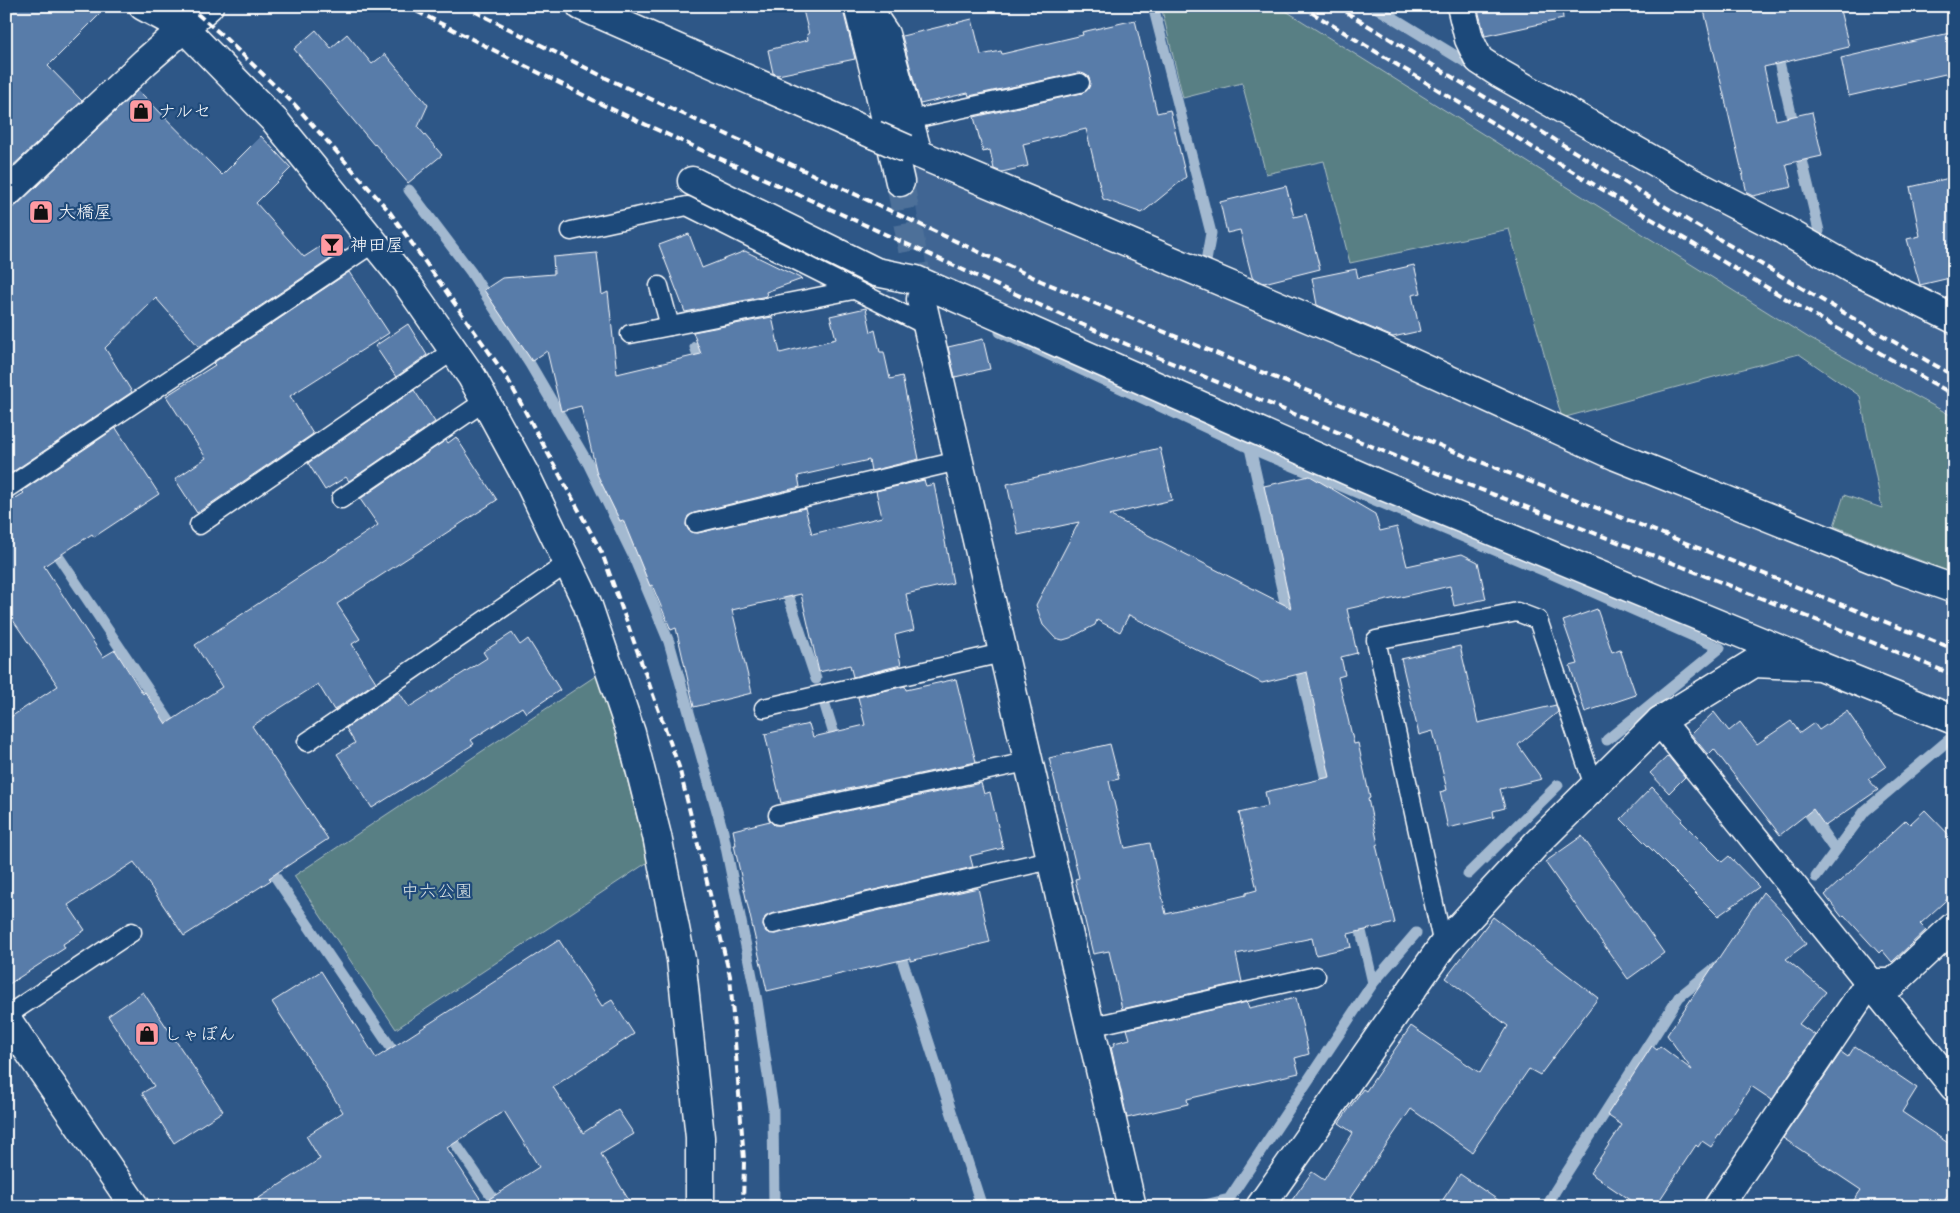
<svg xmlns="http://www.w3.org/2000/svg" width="1960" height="1213" font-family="'Gochi Hand','Klee One',sans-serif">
  <rect width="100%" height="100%" fill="#2e5787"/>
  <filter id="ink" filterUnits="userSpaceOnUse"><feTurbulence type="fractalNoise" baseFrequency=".02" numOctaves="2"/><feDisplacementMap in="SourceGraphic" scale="10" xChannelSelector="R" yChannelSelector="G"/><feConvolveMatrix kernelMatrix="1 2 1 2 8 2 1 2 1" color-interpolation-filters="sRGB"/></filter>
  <g filter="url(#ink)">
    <g fill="#3f6593">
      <path d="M 1253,6 L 1367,6 L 1670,186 L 1954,336 L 1954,458 L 1799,354 Z"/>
      <path d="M 907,156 L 1954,600 L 1954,706 L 1370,470 L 928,275 Z"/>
    </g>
    <g fill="#597f84" stroke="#acbfc2">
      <path d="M 1161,6 L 1278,6 L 1809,338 L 1954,417 L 1954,574 L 1834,526 L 1844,495 L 1882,508 L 1860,396 L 1799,354 L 1562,418 L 1509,229 L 1350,263 L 1324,161 L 1266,174 L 1242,83 L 1183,98 Z"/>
      <path d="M 597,675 L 616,734 L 648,862 L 396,1029 L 294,876 Z"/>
    </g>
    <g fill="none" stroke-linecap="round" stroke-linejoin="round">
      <g stroke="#a3b9d0" stroke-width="11">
        <path d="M 1153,6 L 1211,233 L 1206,261"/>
        <path d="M 1374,6 L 1477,69"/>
        <path d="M 1776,49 L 1795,131"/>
        <path d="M 1799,147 L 1819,231"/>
        <path d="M 409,190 L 471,272 L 530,364 L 589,465 L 632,553 L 669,642 L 723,832 L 757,1001 L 773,1109 L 774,1207"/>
        <path d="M 1000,332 L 1250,448 L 1552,574 L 1720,648 L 1607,740"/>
        <path d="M 695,347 L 703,368"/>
        <path d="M 1250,448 L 1289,620"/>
        <path d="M 6,471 L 11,478"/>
        <path d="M 50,544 L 178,734"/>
        <path d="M 784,583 L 816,679"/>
        <path d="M 1298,659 L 1329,793"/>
        <path d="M 825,705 L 838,747"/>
        <path d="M 1800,800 L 1835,850"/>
        <path d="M 266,863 L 400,1061"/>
        <path d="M 1468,874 L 1558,785"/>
        <path d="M 1816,877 L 1865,811 L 1951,738 L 1954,739"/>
        <path d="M 1358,918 L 1373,983"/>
        <path d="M 898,947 L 982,1207"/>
        <path d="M 446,1130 L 499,1207"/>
        <path d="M 1197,1207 L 1229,1199 L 1373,983 L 1416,933"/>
        <path d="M 1547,1207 L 1555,1191 L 1679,997 L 1720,964"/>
      </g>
    </g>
    <g fill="#597ba9" stroke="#fff" fill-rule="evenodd">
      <path d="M 6,6 L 108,6 L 48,66 L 82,101 L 6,172 Z"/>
      <path d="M 802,6 L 842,6 L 855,59 L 778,75 L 773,73 L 768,50 L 808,40 L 807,34 L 809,34 Z"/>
      <path d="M 1477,6 L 1562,6 L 1563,19 L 1485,36 Z"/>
      <path d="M 1703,6 L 1839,6 L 1849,47 L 1764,67 L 1776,120 L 1812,112 L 1822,156 L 1786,164 L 1792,187 L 1753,196 L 1747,193 Z"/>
      <path d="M 972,19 L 981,55 L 1001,51 L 1002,54 L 1083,35 L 1082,32 L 1135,20 L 1157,113 L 1170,110 L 1186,177 L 1142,213 L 1103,199 L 1086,129 L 1023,144 L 1028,166 L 1002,172 L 994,169 L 990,150 L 983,152 L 974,117 L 1082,93 L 1087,90 L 1090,81 L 1088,76 L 1078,73 L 969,96 L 968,93 L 920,104 L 902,36 Z"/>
      <path d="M 316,30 L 331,48 L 347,34 L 372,64 L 385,54 L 428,105 L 418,127 L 442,155 L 408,183 L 375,144 L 374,145 L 294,49 Z"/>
      <path d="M 1954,32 L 1954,72 L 1849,96 L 1841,58 Z"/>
      <path d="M 138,90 L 222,175 L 261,136 L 291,168 L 256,203 L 304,257 L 329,241 L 338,254 L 199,347 L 156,298 L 105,348 L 132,392 L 11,473 L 6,466 L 6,209 L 17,205 Z"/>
      <path d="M 1954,177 L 1954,277 L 1920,285 L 1907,239 L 1920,236 L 1910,187 Z"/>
      <path d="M 1286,186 L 1294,217 L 1306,214 L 1320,269 L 1264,283 L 1252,277 L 1240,230 L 1227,233 L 1220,202 Z"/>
      <path d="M 689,234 L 702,268 L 745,251 L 802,279 L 766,292 L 767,296 L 685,312 L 659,245 Z"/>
      <path d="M 597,253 L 602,295 L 608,292 L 617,374 L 701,354 L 693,332 L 772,317 L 780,353 L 836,339 L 830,316 L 866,308 L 871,332 L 875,330 L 880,352 L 884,352 L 890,379 L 902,376 L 919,459 L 871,471 L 869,460 L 798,476 L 800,487 L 694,513 L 688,516 L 686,525 L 689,531 L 698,533 L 805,508 L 812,534 L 882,517 L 876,491 L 924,480 L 926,486 L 934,484 L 953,583 L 906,594 L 914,630 L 895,635 L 901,665 L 853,677 L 850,665 L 819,672 L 801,594 L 732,610 L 752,693 L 694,707 L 676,628 L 671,630 L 652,585 L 650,586 L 623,520 L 620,521 L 597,474 L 581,406 L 561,411 L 547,351 L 532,361 L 484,290 L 502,278 L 554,274 L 553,257 Z"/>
      <path d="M 1414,265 L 1421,293 L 1412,295 L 1420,331 L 1393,337 L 1317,305 L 1312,278 L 1356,269 L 1358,278 Z"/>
      <path d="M 349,272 L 389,333 L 290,396 L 313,434 L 197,513 L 175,479 L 206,458 L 166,396 L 215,365 L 213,363 Z"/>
      <path d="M 408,324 L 427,355 L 396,377 L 375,346 Z"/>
      <path d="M 983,339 L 990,369 L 955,377 L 948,347 Z"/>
      <path d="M 414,390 L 435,422 L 349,481 L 346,477 L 325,490 L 308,463 Z"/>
      <path d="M 116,428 L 159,494 L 94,537 L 92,534 L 44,566 L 103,657 L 115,650 L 143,694 L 145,692 L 166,724 L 222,687 L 195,645 L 378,525 L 360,499 L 446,440 L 448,443 L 456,437 L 497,500 L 337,604 L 360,639 L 352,644 L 376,682 L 334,710 L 318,684 L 252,726 L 328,839 L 269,878 L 271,880 L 184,936 L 134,862 L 68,905 L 85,930 L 63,944 L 65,948 L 6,986 L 6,720 L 58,686 L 6,610 L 6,504 L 24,493 L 22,491 Z"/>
      <path d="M 1160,448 L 1172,500 L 1109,515 L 1291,608 L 1264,486 L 1310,476 L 1375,514 L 1380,531 L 1397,527 L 1407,566 L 1462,554 L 1478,562 L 1486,599 L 1454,606 L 1450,586 L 1347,609 L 1357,653 L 1341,657 L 1345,675 L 1338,677 L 1354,744 L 1358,743 L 1370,798 L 1368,799 L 1378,844 L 1376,845 L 1395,923 L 1348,934 L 1351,947 L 1316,955 L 1312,938 L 1236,954 L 1242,982 L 1122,1009 L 1109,951 L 1093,954 L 1075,879 L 1079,878 L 1049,758 L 1110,744 L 1119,779 L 1109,781 L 1125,848 L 1150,843 L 1166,914 L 1246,895 L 1246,893 L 1257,890 L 1239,813 L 1268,806 L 1265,792 L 1330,777 L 1307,672 L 1262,683 L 1129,615 L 1120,632 L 1097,620 L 1095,625 L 1070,638 L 1063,640 L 1055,638 L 1043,625 L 1036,605 L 1079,522 L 1018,535 L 1007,484 Z"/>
      <path d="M 1597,609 L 1612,652 L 1620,649 L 1636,695 L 1585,712 L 1570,666 L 1578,664 L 1563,621 Z"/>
      <path d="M 512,633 L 520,645 L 528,639 L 560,690 L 526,713 L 522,707 L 471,740 L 474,744 L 372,808 L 337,754 L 355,743 L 346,728 L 399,692 L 409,707 L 487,658 L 483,652 Z"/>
      <path d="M 1460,646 L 1478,723 L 1556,705 L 1558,712 L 1518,745 L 1542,779 L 1500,789 L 1505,808 L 1493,811 L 1494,817 L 1448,828 L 1440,792 L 1447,790 L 1433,731 L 1419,735 L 1401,659 Z"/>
      <path d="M 956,679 L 976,762 L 781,803 L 765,734 L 809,724 L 813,737 L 865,725 L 858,697 L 905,686 L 906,690 Z"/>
      <path d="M 1847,711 L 1886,767 L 1868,779 L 1878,790 L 1825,826 L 1813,809 L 1780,835 L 1714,749 L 1708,755 L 1691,734 L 1714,712 L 1729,731 L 1740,722 L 1757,744 L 1791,721 L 1800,733 L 1814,723 L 1819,730 Z"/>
      <path d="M 1668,756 L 1685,777 L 1669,793 L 1650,773 Z"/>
      <path d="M 981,783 L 984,794 L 990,792 L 1003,848 L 970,856 L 973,867 L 771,914 L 765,917 L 763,926 L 766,932 L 775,934 L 978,888 L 990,942 L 910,961 L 910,958 L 767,991 L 734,845 L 736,845 L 733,830 L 770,821 L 774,825 L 780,825 Z"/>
      <path d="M 1652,787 L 1683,819 L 1681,821 L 1722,862 L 1729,856 L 1759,887 L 1718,916 L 1621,819 Z"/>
      <path d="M 1925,810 L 1954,840 L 1954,893 L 1920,924 L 1926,930 L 1892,962 L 1882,950 L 1879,953 L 1844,915 L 1842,917 L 1825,895 L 1906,820 L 1910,824 Z"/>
      <path d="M 1582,836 L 1664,953 L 1628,979 L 1545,862 Z"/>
      <path d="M 1763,892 L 1788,918 L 1806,944 L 1786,959 L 1826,992 L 1799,1024 L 1815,1035 L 1772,1100 L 1751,1086 L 1711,1147 L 1702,1141 L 1698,1147 L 1696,1145 L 1655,1207 L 1640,1207 L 1590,1173 L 1622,1125 L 1607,1115 L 1652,1046 L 1657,1050 L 1660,1046 L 1692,1070 L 1667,1035 Z"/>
      <path d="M 1493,917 L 1598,998 L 1540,1075 L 1529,1069 L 1472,1152 L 1411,1109 L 1350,1198 L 1362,1207 L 1287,1207 L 1312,1172 L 1324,1180 L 1353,1133 L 1339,1123 L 1363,1089 L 1366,1091 L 1411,1026 L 1480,1073 L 1508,1026 L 1446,978 Z"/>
      <path d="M 559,940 L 602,1006 L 612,1000 L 634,1034 L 553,1087 L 583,1133 L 618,1110 L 634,1134 L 601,1154 L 633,1207 L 245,1207 L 320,1159 L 306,1136 L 343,1112 L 272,1002 L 321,971 L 376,1058 ZM 504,1111 L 539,1167 L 483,1203 L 447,1148 Z"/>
      <path d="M 143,992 L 223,1111 L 174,1143 L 142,1093 L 154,1086 L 108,1016 Z"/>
      <path d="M 1296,998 L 1309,1054 L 1295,1058 L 1299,1073 L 1187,1099 L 1188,1104 L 1127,1118 L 1111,1047 L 1115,1045 L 1114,1043 L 1130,1039 L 1127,1029 L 1247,1002 L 1249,1008 Z"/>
      <path d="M 1855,1046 L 1917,1088 L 1902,1112 L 1954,1147 L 1954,1186 L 1940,1207 L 1849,1207 L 1861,1190 L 1783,1138 L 1841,1052 L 1848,1057 Z"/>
      <path d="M 1460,1174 L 1508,1207 L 1438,1207 Z"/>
    </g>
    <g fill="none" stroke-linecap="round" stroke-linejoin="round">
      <path stroke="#4d7099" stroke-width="28" stroke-dasharray="28 14" stroke-linecap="butt" d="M 900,182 L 921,299"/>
      <defs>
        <g id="service">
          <path d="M 909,120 L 1080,83"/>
          <path d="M 571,231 L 687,206 L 927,326"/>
          <path d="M 659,286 L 670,326"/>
          <path d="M 630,334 L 853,290"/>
          <path d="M 6,489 L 375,242"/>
          <path d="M 341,499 L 485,401"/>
          <path d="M 696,523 L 958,461"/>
          <path d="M 199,525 L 454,350"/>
          <path d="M 764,708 L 1002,653"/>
          <path d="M 307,742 L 568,563"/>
          <path d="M 778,815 L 1027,762"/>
          <path d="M 773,924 L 1050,860"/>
          <path d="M 1443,945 L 1376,640 L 1517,612 L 1538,620 L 1594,786"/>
          <path d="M 6,1016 L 132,932"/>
          <path d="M 1089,1027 L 1316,976"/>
        </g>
        <g id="minor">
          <path d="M 143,6 L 184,28 L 276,122 L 406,282 L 472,377 L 528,480 L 587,603 L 631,733 L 657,836 L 681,959 L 700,1137 L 700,1207"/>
          <path d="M 581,6 L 875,135"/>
          <path d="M 858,6 L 878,85 L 900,182"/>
          <path d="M 866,6 L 885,34 L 918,154"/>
          <path d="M 1461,6 L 1469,39 L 1479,60 L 1499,73 L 1691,182 L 1780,228 L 1852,269 L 1954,319"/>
          <path d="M 907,149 L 1386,351 L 1616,456 L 1903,571 L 1954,589"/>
          <path d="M 692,181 L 876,272 L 916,280 L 1376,483 L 1820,666"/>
          <path d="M 6,194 L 145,62 L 209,6"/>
          <path d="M 921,299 L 1132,1207"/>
          <path d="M 1660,721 L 1954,1087"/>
          <path d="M 1869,983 L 1893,983 L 1954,926"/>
          <path d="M 1260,1207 L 1443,945 L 1536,844 L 1660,721 L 1754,663 L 1820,666 L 1954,720"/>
          <path d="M 1718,1207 L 1869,983"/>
        </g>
        <path id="tertiary" d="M 6,1018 L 135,1207"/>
      </defs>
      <use href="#service" stroke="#fff" stroke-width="21"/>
      <use href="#minor" stroke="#fff" stroke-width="31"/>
      <use href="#tertiary" stroke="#fff" stroke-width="31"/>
      <use href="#service" stroke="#1f4a7a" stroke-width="18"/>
      <use href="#minor" stroke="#1f4a7a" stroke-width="28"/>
      <use href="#tertiary" stroke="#1f4a7a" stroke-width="28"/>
      <g stroke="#fff" stroke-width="4" stroke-dasharray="8 4" stroke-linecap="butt">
        <path d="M 188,6 L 222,35 L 295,105 L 389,211 L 506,376 L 602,553 L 679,767 L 730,976 L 744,1160 L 743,1207"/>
        <path d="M 406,6 L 603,105 L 1114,339 L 1419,466 L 1683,567 L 1954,675"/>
        <path d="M 464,6 L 606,78 L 1041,281 L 1463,455 L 1954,649"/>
        <path d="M 1301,6 C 1517,138 1733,271 1954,395"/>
        <path d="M 1336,6 C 1541,131 1745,258 1954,376"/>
      </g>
      <defs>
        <path id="minor-bridge" d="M 875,135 L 907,149"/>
      </defs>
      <use href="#minor-bridge" stroke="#fff" stroke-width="31" stroke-linecap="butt"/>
      <use href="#minor-bridge" stroke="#1f4a7a" stroke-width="28"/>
    </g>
  </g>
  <defs>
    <symbol id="shop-square" viewBox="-11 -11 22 22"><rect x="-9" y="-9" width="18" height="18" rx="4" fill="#ff9aa2" stroke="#1f4a7a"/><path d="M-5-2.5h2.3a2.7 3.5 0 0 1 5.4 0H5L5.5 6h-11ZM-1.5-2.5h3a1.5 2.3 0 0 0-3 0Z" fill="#111"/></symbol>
    <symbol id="bar-square" viewBox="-11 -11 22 22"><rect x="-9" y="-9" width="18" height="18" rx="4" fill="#ff9aa2" stroke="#1f4a7a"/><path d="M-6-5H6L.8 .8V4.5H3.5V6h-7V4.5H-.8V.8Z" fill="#111"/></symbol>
  </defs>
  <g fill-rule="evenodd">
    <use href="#shop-square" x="127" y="97" width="28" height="28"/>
    <use href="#shop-square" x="27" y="198" width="28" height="28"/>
    <use href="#bar-square" x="318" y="231" width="28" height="28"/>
    <use href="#shop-square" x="133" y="1020" width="28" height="28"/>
  </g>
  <g text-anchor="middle" stroke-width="4.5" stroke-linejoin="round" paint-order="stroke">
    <g font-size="18" fill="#fff" stroke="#1f4a7a" text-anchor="start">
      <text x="158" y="117">ナルセ</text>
      <text x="58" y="218">大橋屋</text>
      <text x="350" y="251">神田屋</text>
      <text x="164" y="1040">しゃぼん</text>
    </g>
    <g font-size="18" fill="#d6dfe0" stroke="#1f4a7a">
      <text x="437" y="897">中六公園</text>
    </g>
  </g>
  <rect width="1960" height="1213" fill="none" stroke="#1f4a7a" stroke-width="25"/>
  <rect x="12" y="12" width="1935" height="1188" fill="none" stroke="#fff" stroke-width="2" filter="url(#ink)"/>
</svg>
